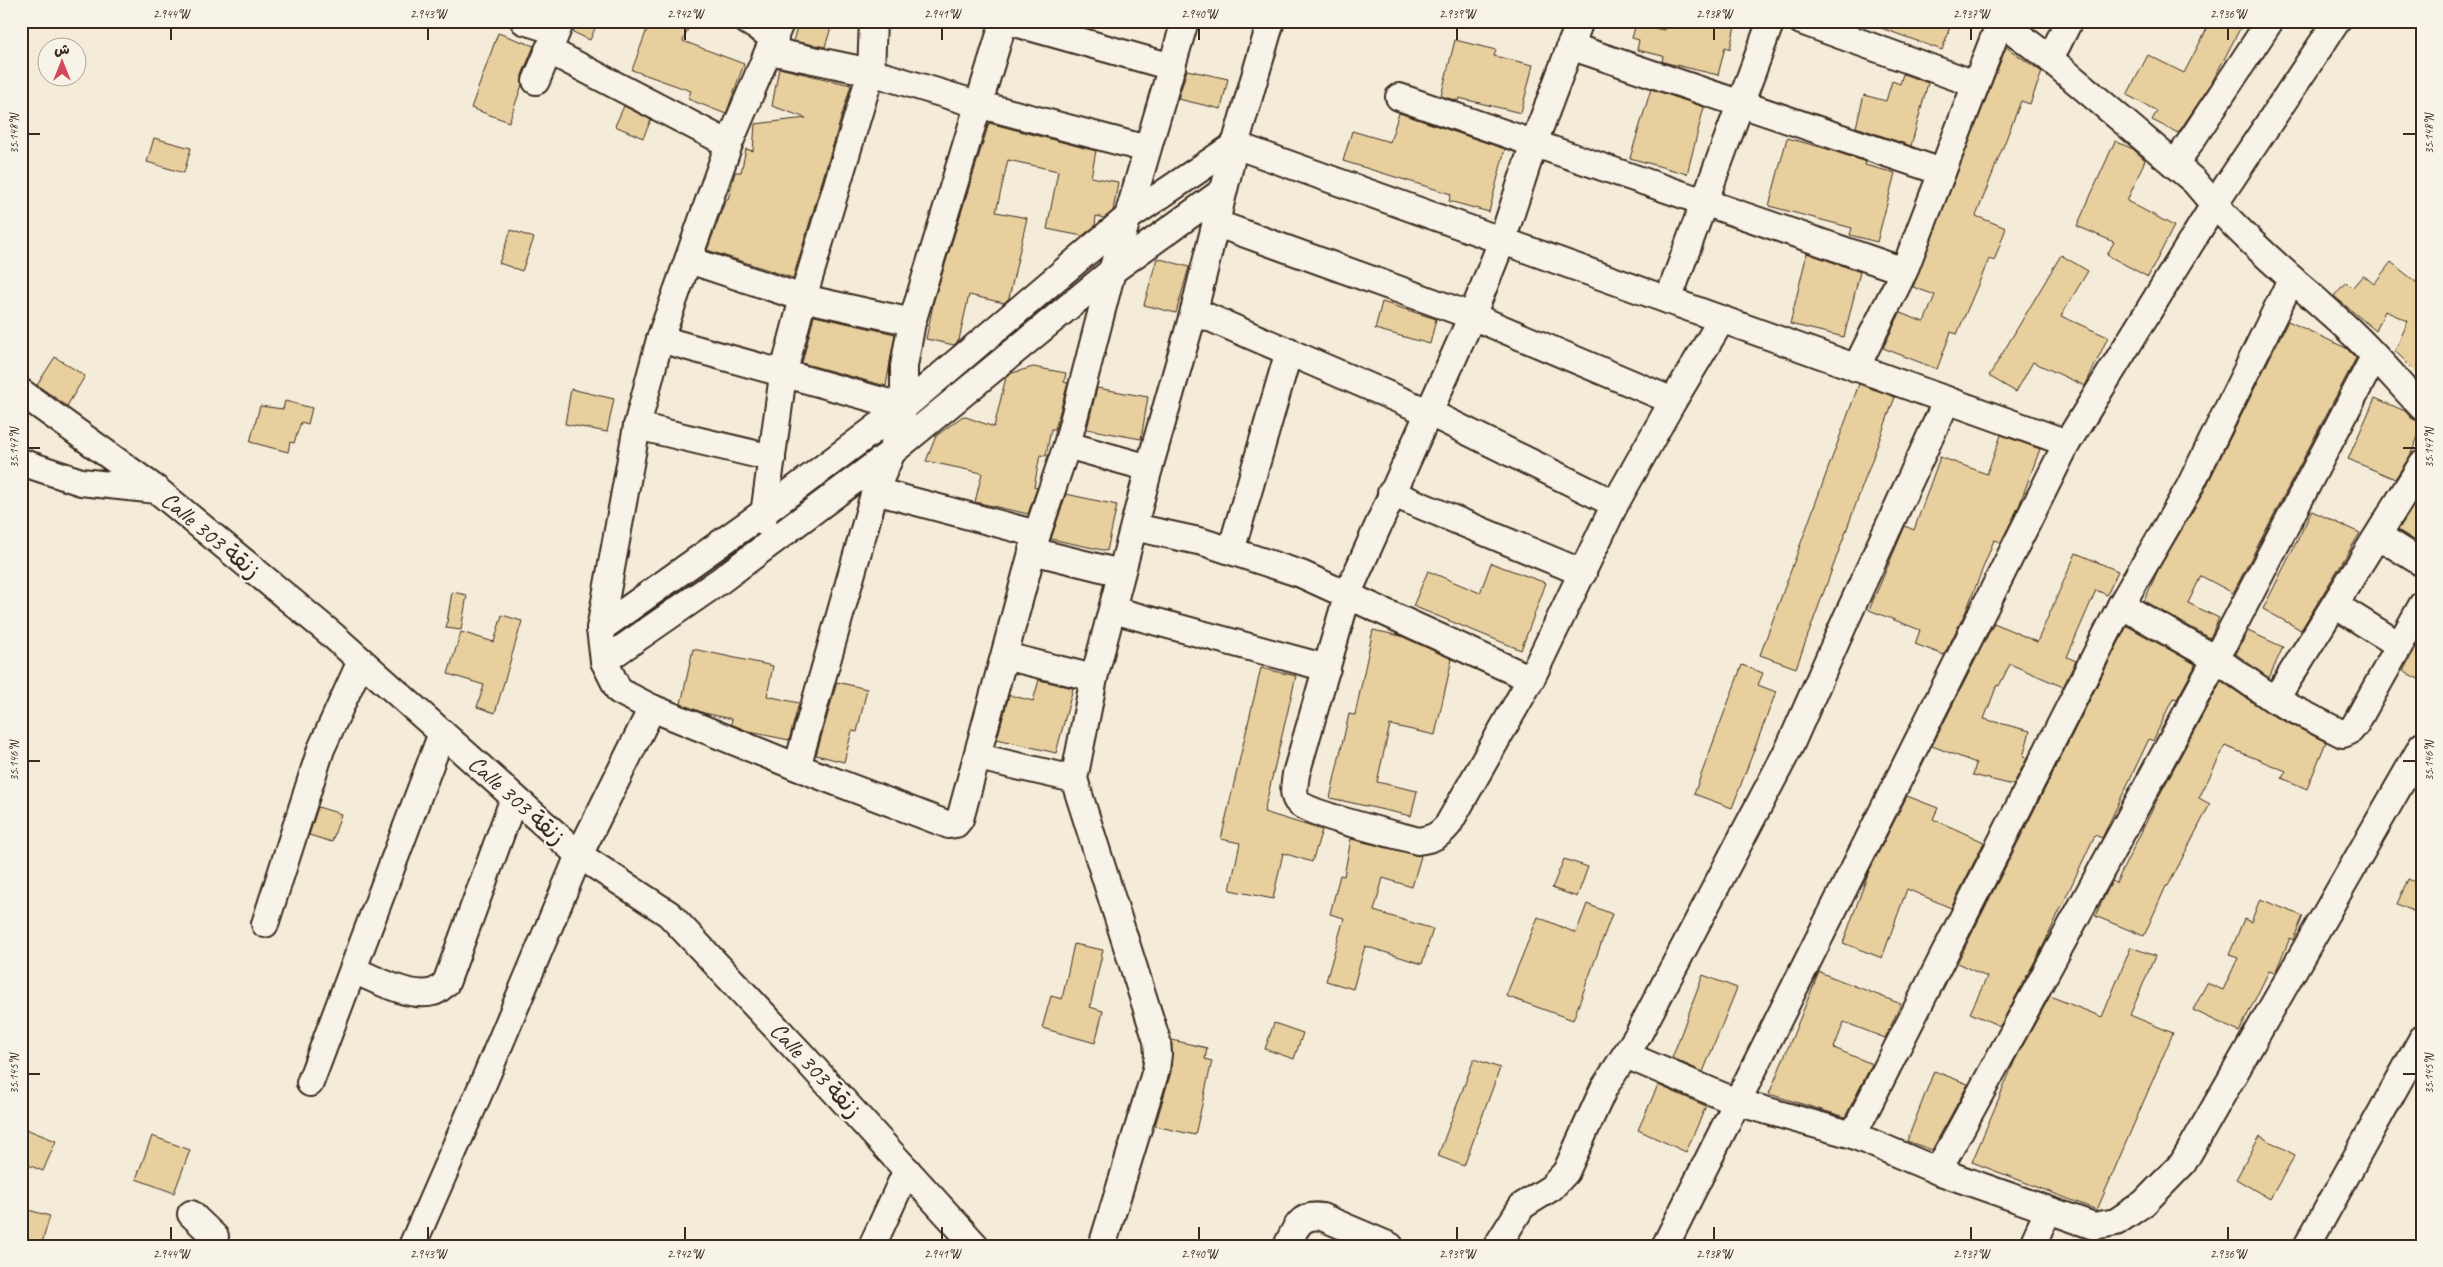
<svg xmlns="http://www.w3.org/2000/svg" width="2443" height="1267" font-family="Caveat,'Playpen Sans Arabic',sans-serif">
  <rect width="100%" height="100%" fill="#f4ecd9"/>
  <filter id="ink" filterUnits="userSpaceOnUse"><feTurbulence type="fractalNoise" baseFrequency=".02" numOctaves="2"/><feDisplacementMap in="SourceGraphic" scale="10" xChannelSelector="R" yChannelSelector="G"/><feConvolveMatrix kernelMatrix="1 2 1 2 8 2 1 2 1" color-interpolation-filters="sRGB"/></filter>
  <g filter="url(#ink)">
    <g fill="#e7cf9e" stroke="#3b2a1e">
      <path d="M 576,21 L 598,21 L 590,40 L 573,32 Z"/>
      <path d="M 650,21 L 691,21 L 683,41 L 744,64 L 726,114 L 688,99 L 691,91 L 632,70 Z"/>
      <path d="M 799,21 L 833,21 L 825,47 L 793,41 Z"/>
      <path d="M 1666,21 L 1736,21 L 1730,49 L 1725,47 L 1718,75 L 1667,63 L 1662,61 L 1663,56 L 1637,50 L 1639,40 L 1632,38 L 1636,24 L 1664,30 Z"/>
      <path d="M 1871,21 L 1952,21 L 1942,50 L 1870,24 Z"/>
      <path d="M 2211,21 L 2244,21 L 2211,84 L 2178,133 L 2152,120 L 2157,111 L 2127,95 L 2148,55 L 2184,73 Z"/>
      <path d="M 498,33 L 534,46 L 522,75 L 522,85 L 509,122 L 471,108 Z"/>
      <path d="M 1455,40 L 1496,50 L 1494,56 L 1533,65 L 1521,113 L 1459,98 L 1458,101 L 1441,96 Z"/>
      <path d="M 2006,47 L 2042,72 L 2030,104 L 2021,101 L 1976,216 L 2006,228 L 1994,261 L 1989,259 L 1957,334 L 1951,332 L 1937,369 L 1883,348 L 1900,313 L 1924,322 L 1935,295 L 1913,287 Z"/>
      <path d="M 779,68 L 851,85 L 793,278 L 707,250 L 726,199 L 728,199 L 735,172 L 741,172 L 746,149 L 753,151 L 755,124 L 806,118 L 772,106 Z"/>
      <path d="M 1187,70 L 1228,79 L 1221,109 L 1178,99 Z"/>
      <path d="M 1903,74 L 1928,83 L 1911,146 L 1856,127 L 1864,95 L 1886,101 L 1892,81 L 1900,84 Z"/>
      <path d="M 1651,89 L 1704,107 L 1687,174 L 1630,158 Z"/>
      <path d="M 624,106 L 651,120 L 643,138 L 615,126 Z"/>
      <path d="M 1399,113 L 1505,149 L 1489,212 L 1449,201 L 1451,194 L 1343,161 L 1352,131 L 1390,142 Z"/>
      <path d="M 989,123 L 1096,151 L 1091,177 L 1118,182 L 1113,211 L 1104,218 L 1096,216 L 1095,226 L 1082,236 L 1047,229 L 1058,171 L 1008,160 L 996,212 L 1027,218 L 1009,298 L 1004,303 L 969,295 L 959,340 L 954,345 L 926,339 L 934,300 Z"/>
      <path d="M 154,138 L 191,148 L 184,173 L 147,162 Z"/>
      <path d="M 1787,138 L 1824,148 L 1866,162 L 1865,165 L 1895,173 L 1877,242 L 1850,235 L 1852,228 L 1769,206 Z"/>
      <path d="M 2115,141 L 2133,149 L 2145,160 L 2127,201 L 2174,226 L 2148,277 L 2107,255 L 2114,242 L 2077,226 Z"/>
      <path d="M 511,230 L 534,238 L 522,271 L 499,263 Z"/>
      <path d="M 1807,253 L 1860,272 L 1844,337 L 1790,324 Z"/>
      <path d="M 2061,255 L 2088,271 L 2061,316 L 2108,337 L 2085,386 L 2033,362 L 2016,392 L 1989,376 Z"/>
      <path d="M 1157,258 L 1189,267 L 1176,313 L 1144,305 Z"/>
      <path d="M 2391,262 L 2422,287 L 2422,378 L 2395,351 L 2408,321 L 2385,311 L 2376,331 L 2334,296 L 2346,282 L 2352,288 L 2363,275 L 2374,284 Z"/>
      <path d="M 1382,302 L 1436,319 L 1430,344 L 1375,329 Z"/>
      <path d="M 814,316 L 895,334 L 886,386 L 802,363 Z"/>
      <path d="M 2288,321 L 2346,348 L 2356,358 L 2233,593 L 2201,576 L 2188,603 L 2219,618 L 2210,638 L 2144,601 L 2158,570 L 2202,495 Z"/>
      <path d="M 55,357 L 85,376 L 67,406 L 37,385 Z"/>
      <path d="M 1033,367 L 1066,373 L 1064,382 L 1068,383 L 1055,429 L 1051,429 L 1046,456 L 1040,455 L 1034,487 L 1037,488 L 1028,514 L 975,502 L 982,473 L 926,461 L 936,436 L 963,416 L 994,427 L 1006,377 L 1012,373 Z"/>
      <path d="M 1859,384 L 1895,397 L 1796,668 L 1760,655 Z"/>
      <path d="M 1097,388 L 1148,397 L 1141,439 L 1087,429 Z"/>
      <path d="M 571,389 L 614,399 L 607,432 L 565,424 Z"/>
      <path d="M 2375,398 L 2405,411 L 2411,418 L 2422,422 L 2422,427 L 2410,456 L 2395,479 L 2348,459 Z"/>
      <path d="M 285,401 L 312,408 L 308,424 L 301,422 L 294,443 L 290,442 L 288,452 L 250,442 L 260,406 L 283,409 Z"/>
      <path d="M 2001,435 L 2040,449 L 2019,506 L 2001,542 L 1994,540 L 1966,611 L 1944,655 L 1915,644 L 1920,630 L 1869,610 L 1905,526 L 1914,530 L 1940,457 L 1987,474 Z"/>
      <path d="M 1066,494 L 1117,505 L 1107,551 L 1051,539 Z"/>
      <path d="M 2417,501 L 2422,504 L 2422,545 L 2398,530 Z"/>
      <path d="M 2312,511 L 2360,533 L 2301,630 L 2263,609 Z"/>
      <path d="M 2076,553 L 2118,571 L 2107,595 L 2096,590 L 2067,657 L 2076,661 L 2063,687 L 2010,664 L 1999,686 L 1997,685 L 1984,719 L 2030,731 L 2023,757 L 2027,758 L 2013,785 L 1973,775 L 1976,763 L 1932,746 L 1994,623 L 2037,642 Z"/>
      <path d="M 1491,563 L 1546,583 L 1521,650 L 1413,606 L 1428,571 L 1480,593 Z"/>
      <path d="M 452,592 L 467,595 L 461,630 L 446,628 Z"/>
      <path d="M 502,615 L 522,621 L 495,713 L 477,707 L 484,685 L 448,674 L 461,632 L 494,642 Z"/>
      <path d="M 2127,626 L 2195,664 L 2194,668 L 2177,699 L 2173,698 L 2153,741 L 2149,739 L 2102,838 L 2095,835 L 2044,944 L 2000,1026 L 1970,1013 L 1987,977 L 1957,963 Z"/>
      <path d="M 1373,630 L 1401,636 L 1452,659 L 1435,735 L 1390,725 L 1377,782 L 1417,791 L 1411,816 L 1330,798 L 1349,714 L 1355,715 Z"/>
      <path d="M 2248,631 L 2283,647 L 2269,678 L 2236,654 Z"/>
      <path d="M 2422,636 L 2422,681 L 2403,671 Z"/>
      <path d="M 693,649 L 773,666 L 767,696 L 799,703 L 789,740 L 750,732 L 731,724 L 732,719 L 704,713 L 681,704 Z"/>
      <path d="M 1742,665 L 1763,673 L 1758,685 L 1776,692 L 1732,808 L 1694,794 Z"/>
      <path d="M 1261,668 L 1296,676 L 1264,812 L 1322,830 L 1312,862 L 1283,853 L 1273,899 L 1230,890 L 1240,843 L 1221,839 Z"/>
      <path d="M 1039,680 L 1073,688 L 1056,753 L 997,739 L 1009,695 L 1033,701 Z"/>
      <path d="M 2221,681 L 2268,713 L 2326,742 L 2307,789 L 2282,778 L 2286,771 L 2225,746 L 2199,798 L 2210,804 L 2168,886 L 2166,886 L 2144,936 L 2095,916 L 2112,881 L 2116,883 L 2159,796 Z"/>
      <path d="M 837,682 L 867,689 L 857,732 L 852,731 L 844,762 L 816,755 Z"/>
      <path d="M 1907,796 L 1938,808 L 1933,819 L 1984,842 L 1951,908 L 1907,889 L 1882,958 L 1843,943 L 1869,871 Z"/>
      <path d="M 318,807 L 341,814 L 332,842 L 309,835 Z"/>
      <path d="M 1351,839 L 1421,856 L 1412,887 L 1383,878 L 1374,911 L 1433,929 L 1422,964 L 1365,946 L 1353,989 L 1326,981 L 1344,918 L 1330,914 L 1340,875 L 1344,876 Z"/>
      <path d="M 1564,859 L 1588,867 L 1577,897 L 1552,888 Z"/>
      <path d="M 2408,879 L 2422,885 L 2422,915 L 2397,904 Z"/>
      <path d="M 2260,899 L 2303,916 L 2293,940 L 2290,938 L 2275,973 L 2269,971 L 2239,1032 L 2193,1010 L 2207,983 L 2223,990 L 2238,958 L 2229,955 L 2244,919 L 2251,922 Z"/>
      <path d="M 1587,904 L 1612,914 L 1573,1020 L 1506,996 L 1538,917 L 1576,933 Z"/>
      <path d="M 1074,944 L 1103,950 L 1090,1007 L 1103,1011 L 1095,1043 L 1042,1028 L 1051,996 L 1062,999 Z"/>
      <path d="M 2131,947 L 2155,956 L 2130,1015 L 2173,1033 L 2097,1210 L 1972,1162 L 2015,1060 L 2050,996 L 2102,1017 Z"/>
      <path d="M 1819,972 L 1901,1004 L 1885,1038 L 1844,1022 L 1834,1048 L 1872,1064 L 1845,1117 L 1769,1094 Z"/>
      <path d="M 1703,975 L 1737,988 L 1703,1072 L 1672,1058 Z"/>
      <path d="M 1274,1023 L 1303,1033 L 1294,1059 L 1265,1049 Z"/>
      <path d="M 1172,1040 L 1207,1048 L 1205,1059 L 1212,1061 L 1195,1135 L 1155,1126 L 1171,1072 Z"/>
      <path d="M 1474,1059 L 1500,1068 L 1464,1166 L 1438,1156 Z"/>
      <path d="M 1934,1071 L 1968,1084 L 1932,1150 L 1907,1141 Z"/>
      <path d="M 1658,1085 L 1706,1106 L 1686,1152 L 1638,1130 Z"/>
      <path d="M 26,1129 L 56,1141 L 43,1171 L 21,1162 L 21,1141 Z"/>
      <path d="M 152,1136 L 190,1150 L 174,1193 L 136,1179 Z"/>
      <path d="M 2260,1136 L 2295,1155 L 2270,1199 L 2236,1179 Z"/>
      <path d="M 21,1208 L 50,1216 L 41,1246 L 21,1242 Z"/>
    </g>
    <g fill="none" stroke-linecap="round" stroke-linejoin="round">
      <defs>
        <g id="minor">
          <path d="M 524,21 L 556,31"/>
          <path d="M 747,21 L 775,38"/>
          <path d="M 781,21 L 729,144 L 660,339 L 637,426 L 600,629 L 604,661 L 619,691 L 652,708 L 797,767 L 949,825 L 956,824 L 960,819 L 1037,534 L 1067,445 L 1112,271 L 1185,21"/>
          <path d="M 1008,21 L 1172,67"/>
          <path d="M 1580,21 L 1534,143 L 1502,241 L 1472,316 L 1348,593 L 1296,774 C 1295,784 1291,795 1299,803 C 1311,815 1397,835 1418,841 C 1432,839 1439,836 1448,825 L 1531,679 L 1615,504 L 1673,401 L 1722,319"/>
          <path d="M 1801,21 L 1975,84"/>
          <path d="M 2000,21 L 2050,59 L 2194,181 C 2240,237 2296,281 2348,329 C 2374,353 2397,381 2422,407"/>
          <path d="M 1570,46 L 1942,172"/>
          <path d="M 548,50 L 729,144"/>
          <path d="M 770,51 L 871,72 L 977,104 L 1147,149"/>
          <path d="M 2050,59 L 2069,21"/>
          <path d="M 536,81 L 561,21"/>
          <path d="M 1399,97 L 1904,271"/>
          <path d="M 2175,165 L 2270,21"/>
          <path d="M 1215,223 L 1472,316 L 1673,401"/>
          <path d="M 689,260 L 803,298 L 912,322"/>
          <path d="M 1668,300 L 1771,21"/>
          <path d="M 1194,311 L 1430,413 L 1615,504"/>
          <path d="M 660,339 L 904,407"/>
          <path d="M 1856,368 L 1904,271 L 2000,22"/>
          <path d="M 21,392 L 157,490 L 330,633 L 579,855 L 669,914 L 799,1052 L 976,1246"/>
          <path d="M 637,426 L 772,458"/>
          <path d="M 1067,445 L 1149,468"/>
          <path d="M 21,462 L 81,482 L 157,490"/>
          <path d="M 875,491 L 1037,534"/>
          <path d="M 1391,493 L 1583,573"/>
          <path d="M 763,522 L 783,375 L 803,298 L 871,72 L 873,21"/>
          <path d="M 1134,527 L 1203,542 L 1301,574 L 1531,679"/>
          <path d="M 2379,536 L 2422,563"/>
          <path d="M 1032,551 L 1121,573"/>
          <path d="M 1231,551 L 1289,351"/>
          <path d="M 2121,605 L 2216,659 L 2275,700 L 2343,734 L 2350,731 L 2355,725 L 2422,605"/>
          <path d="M 2335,605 L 2399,645"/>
          <path d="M 1113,610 L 1327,668"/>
          <path d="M 600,629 L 763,513 L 904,407 L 1127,218 L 1235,145 L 2067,443"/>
          <path d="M 1005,656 L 1094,678"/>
          <path d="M 604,661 L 721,580 L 892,452 L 1112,271 L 1223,191"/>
          <path d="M 2275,700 L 2422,464"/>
          <path d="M 978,757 L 1074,779"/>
          <path d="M 797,767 L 875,491 L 892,452 L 904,407 L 904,366 L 912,322 L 1004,21"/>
          <path d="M 265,924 L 321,749 L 361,661"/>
          <path d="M 353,970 C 373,978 410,999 433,992 C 438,991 442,986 446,983 L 514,798"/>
          <path d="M 1626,1055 L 1736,1102 L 1853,1135 L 1938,1171 L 2094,1226 L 2116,1222 L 2144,1203 L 2183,1163 L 2422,746"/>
          <path d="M 310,1083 L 442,733"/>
          <path d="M 1853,1135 L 2121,605 L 2189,488 L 2291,280"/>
          <path d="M 1938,1171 L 2216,659 L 2374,357"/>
          <path d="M 191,1214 L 215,1237 L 213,1246"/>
          <path d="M 412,1246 L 482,1086 L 579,855 L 652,708"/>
          <path d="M 872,1246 L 907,1170"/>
          <path d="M 1102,1246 L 1156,1070 L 1158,1054 L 1157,1041 L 1074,779 L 1094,678 L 1149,468 L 1194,311 L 1235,145 L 1271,21"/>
          <path d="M 1287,1246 C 1295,1229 1300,1213 1322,1217 L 1390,1246"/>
          <path d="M 1497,1246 L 1522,1206 L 1551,1188 L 1566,1172 L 1604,1088 L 1638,1035 L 1790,746 L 1847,617 L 1947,400"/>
          <path d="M 1665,1246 L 2067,443 L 2214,205 L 2337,21"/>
          <path d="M 2032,1246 L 2048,1211"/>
          <path d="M 2307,1246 L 2422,1039"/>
        </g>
      </defs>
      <use href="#minor" stroke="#3b2a1e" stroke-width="30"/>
      <use href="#minor" stroke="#f7f3e8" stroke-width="26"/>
    </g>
  </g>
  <path fill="none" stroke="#3b2a1e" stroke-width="2" d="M 171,28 L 171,40M 428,28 L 428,40M 685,28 L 685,40M 942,28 L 942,40M 1199,28 L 1199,40M 1457,28 L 1457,40M 1714,28 L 1714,40M 1971,28 L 1971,40M 2228,28 L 2228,40M 28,134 L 40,134M 2403,134 L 2416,134M 28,448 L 40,448M 2403,448 L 2416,448M 28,761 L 40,761M 2403,761 L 2416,761M 28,1074 L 40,1074M 2403,1074 L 2416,1074M 171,1227 L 171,1240M 428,1227 L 428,1240M 685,1227 L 685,1240M 942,1227 L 942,1240M 1199,1227 L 1199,1240M 1457,1227 L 1457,1240M 1714,1227 L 1714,1240M 1971,1227 L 1971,1240M 2228,1227 L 2228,1240"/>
  <g text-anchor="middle" stroke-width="4.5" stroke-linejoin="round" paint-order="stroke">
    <g font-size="24" fill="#3b2a1e" stroke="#f7f3e8">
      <text transform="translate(211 535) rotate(40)" y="8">Calle 303 زنقة</text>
      <text transform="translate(517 800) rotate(42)" y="8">Calle 303 زنقة</text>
      <text transform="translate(816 1070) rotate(47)" y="8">Calle 303 زنقة</text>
    </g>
  </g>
  <rect width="2443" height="1267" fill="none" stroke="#f7f3e8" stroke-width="55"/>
  <g transform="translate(62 62)"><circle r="24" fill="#f7f3e8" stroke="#aca397"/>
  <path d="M0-4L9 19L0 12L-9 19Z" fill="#d1495b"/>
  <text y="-8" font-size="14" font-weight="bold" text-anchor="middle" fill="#3b2a1e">ش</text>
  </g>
  <rect x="28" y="28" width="2388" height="1212" fill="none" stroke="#3b2a1e" stroke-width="2"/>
  <g font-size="12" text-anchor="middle" fill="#3b2a1e">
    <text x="171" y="18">2.944°W</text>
    <text x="428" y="18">2.943°W</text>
    <text x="685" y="18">2.942°W</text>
    <text x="942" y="18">2.941°W</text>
    <text x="1199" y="18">2.940°W</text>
    <text x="1457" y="18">2.939°W</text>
    <text x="1714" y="18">2.938°W</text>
    <text x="1971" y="18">2.937°W</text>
    <text x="2228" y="18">2.936°W</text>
    <text transform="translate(14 134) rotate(-90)" y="4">35.148°N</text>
    <text transform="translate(2429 134) rotate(-90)" y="4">35.148°N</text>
    <text transform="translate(14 448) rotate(-90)" y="4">35.147°N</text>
    <text transform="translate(2429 448) rotate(-90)" y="4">35.147°N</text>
    <text transform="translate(14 761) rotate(-90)" y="4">35.146°N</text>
    <text transform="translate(2429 761) rotate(-90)" y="4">35.146°N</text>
    <text transform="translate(14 1074) rotate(-90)" y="4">35.145°N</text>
    <text transform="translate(2429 1074) rotate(-90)" y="4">35.145°N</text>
    <text x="171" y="1258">2.944°W</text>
    <text x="428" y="1258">2.943°W</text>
    <text x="685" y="1258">2.942°W</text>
    <text x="942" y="1258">2.941°W</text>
    <text x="1199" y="1258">2.940°W</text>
    <text x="1457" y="1258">2.939°W</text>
    <text x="1714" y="1258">2.938°W</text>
    <text x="1971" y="1258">2.937°W</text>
    <text x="2228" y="1258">2.936°W</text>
  </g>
</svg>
